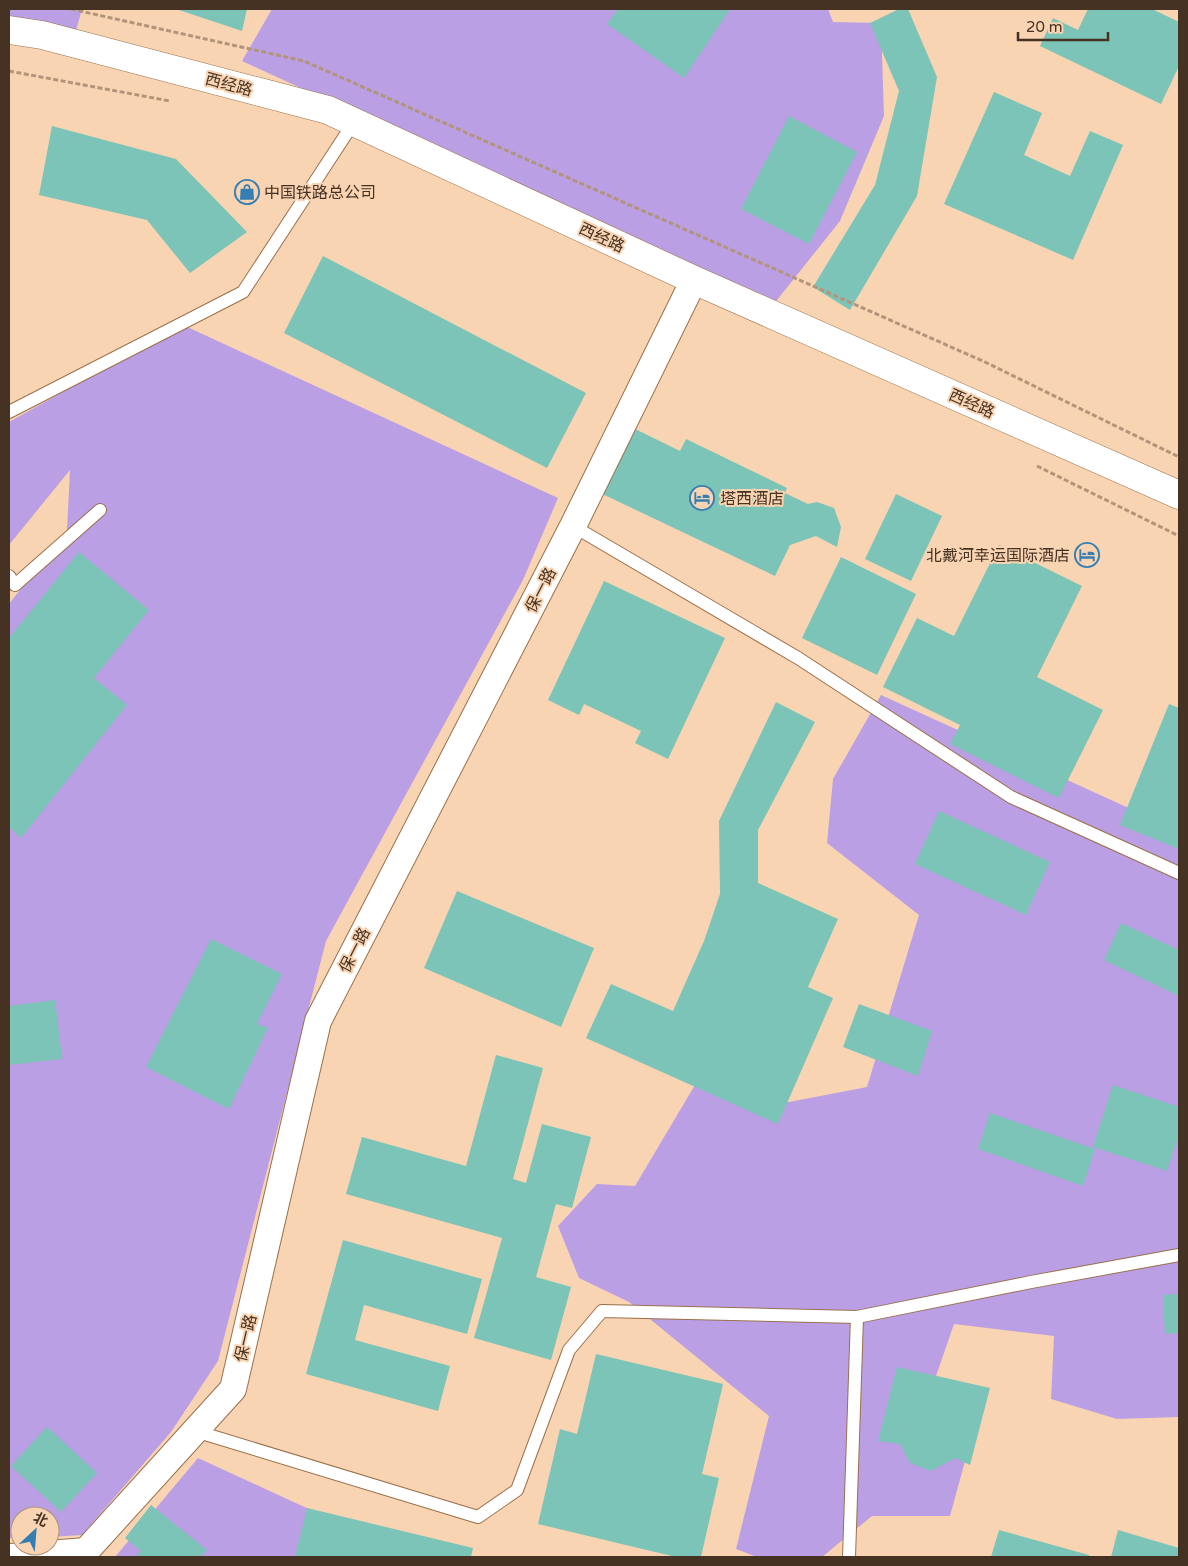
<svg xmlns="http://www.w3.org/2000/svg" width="1188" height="1566" font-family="'Varela Round','Noto Sans SC',sans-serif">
  <rect width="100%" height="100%" fill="#f9d4b3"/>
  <g fill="#bb9fe4">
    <path d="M 9,9 L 82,9 L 72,45 L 9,32 Z"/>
    <path d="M 272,9 L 828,9 L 833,22 L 881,23 L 884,116 L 840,221 L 773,305 L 242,61 Z"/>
    <path d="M 183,325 L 558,498 L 523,580 L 326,941 L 218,1361 L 171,1432 L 82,1535 L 50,1537 L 50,1516 L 20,1516 L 20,1538 L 9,1538 L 9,604 L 67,530 L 70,470 L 9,545 L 9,422 Z"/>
    <path d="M 881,695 L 1179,831 L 1179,1417 L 1117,1419 L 1051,1399 L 1054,1336 L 954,1324 L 926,1405 L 967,1454 L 950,1516 L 872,1516 L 822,1557 L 757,1557 L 736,1549 L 769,1416 L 629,1302 L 579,1278 L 558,1226 L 597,1184 L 635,1186 L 695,1085 L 789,1102 L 867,1087 L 919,915 L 827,843 L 833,779 Z"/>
    <path d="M 198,1458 L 413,1557 L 115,1557 Z"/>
  </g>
  <g fill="#7bc4b7">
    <path d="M 176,9 L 247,9 L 242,31 Z"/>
    <path d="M 618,9 L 730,9 L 684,78 L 607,24 Z"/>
    <path d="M 899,9 L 908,9 L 937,77 L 917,196 L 850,310 L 813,287 L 875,185 L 899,91 L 870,23 Z"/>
    <path d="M 1088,9 L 1152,9 L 1179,22 L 1179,66 L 1161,104 L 1040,46 L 1053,18 L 1078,30 Z"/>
    <path d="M 994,92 L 1042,113 L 1024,155 L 1070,176 L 1090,131 L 1123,145 L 1073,260 L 944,204 Z"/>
    <path d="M 789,116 L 857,152 L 809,244 L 741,209 Z"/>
    <path d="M 52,126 L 176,159 L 247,232 L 190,273 L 147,220 L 39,195 Z"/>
    <path d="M 323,256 L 586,393 L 547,468 L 284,333 Z"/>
    <path d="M 627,425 L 680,451 L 686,439 L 787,488 L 785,493 L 808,504 L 817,502 L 834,508 L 841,527 L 837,547 L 816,536 L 790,545 L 775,576 L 596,491 Z"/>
    <path d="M 896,494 L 942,516 L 911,581 L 865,559 Z"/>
    <path d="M 999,545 L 1082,586 L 1037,677 L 1103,710 L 1059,798 L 950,744 L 960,725 L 883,687 L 917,618 L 954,636 Z"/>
    <path d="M 79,552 L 149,610 L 94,678 L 127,705 L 21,838 L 9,827 L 9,638 Z"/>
    <path d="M 841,557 L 916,594 L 877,675 L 802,638 Z"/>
    <path d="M 604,581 L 725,638 L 668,759 L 635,743 L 641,731 L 584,704 L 579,715 L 548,700 Z"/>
    <path d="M 776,702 L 815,722 L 758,830 L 758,883 L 838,919 L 808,987 L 833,998 L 778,1124 L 586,1038 L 611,984 L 673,1011 L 704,941 L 720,894 L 719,821 Z"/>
    <path d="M 1169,704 L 1179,708 L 1179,849 L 1120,825 Z"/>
    <path d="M 939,811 L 1050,862 L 1026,915 L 915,864 Z"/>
    <path d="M 457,891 L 594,948 L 561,1027 L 424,968 Z"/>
    <path d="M 1121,923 L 1179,950 L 1179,996 L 1104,960 Z"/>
    <path d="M 211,939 L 282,974 L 257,1024 L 268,1028 L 229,1109 L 146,1067 Z"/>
    <path d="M 55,1000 L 62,1059 L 9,1065 L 9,1006 Z"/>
    <path d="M 859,1004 L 932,1031 L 918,1076 L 843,1047 Z"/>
    <path d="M 496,1055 L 543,1068 L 513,1179 L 526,1183 L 542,1124 L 591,1137 L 572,1208 L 556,1204 L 536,1277 L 571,1287 L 551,1360 L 474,1338 L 502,1238 L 346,1194 L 362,1137 L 466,1166 Z"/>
    <path d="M 1113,1085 L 1179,1107 L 1179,1134 L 1167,1171 L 1093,1147 Z"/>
    <path d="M 990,1113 L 1095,1149 L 1083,1186 L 978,1149 Z"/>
    <path d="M 343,1240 L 482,1279 L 467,1334 L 364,1305 L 355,1340 L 450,1366 L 438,1411 L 306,1374 Z"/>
    <path d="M 1179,1294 L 1179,1333 L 1165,1334 L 1163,1295 Z"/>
    <path d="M 596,1354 L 723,1384 L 702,1474 L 719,1478 L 701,1557 L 676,1557 L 538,1524 L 560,1429 L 577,1434 Z"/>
    <path d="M 897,1367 L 990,1388 L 970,1465 L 955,1458 L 931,1471 L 910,1463 L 900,1444 L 878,1441 Z"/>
    <path d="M 47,1427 L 97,1473 L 61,1512 L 11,1466 Z"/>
    <path d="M 151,1505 L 207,1550 L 201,1557 L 136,1557 L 141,1551 L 125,1538 Z"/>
    <path d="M 307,1508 L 473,1548 L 471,1557 L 295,1557 Z"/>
    <path d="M 999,1530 L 1089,1555 L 1089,1557 L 991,1557 Z"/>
    <path d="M 1118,1530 L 1179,1548 L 1179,1557 L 1111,1557 Z"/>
  </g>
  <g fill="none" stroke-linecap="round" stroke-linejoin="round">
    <defs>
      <g id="service">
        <path d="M 9,412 L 243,292 L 354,122"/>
        <path d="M 573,526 L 798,658 L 1011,797 L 1179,873"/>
        <path d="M 9,576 L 15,585 L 100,510"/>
        <path d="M 195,1431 L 478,1517 L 517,1490 L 569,1350 L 602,1311 L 857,1317 L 1031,1282 L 1179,1255"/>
        <path d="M 849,1557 L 857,1317"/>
      </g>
      <path id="minor" d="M 11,1557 L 86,1551 L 233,1389 L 318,1021 L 573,526 L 694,280"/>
      <path id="secondary" d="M 9,30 L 42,35 L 328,110 L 694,280 L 1179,495"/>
    </defs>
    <use href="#service" stroke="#9a704a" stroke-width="14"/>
    <use href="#minor" stroke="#9a704a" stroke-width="28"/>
    <use href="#secondary" stroke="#9a704a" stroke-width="29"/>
    <g stroke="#b2947a" stroke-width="3" stroke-dasharray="5 2.5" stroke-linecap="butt">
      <path d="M 71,9 L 304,61 L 985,362 L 1179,457"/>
      <path d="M 9,71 L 170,101"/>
      <path d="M 1037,466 L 1179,536"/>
    </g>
    <use href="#service" stroke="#fff" stroke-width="12"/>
    <use href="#minor" stroke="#fff" stroke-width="26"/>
    <use href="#secondary" stroke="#fff" stroke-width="28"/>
  </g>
  <defs>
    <symbol id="shop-ring" viewBox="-11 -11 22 22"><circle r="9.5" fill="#f9d4b3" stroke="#347eb2" stroke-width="1.5"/><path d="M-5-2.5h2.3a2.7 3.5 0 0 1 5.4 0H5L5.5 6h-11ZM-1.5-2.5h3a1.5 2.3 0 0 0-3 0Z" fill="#347eb2"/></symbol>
    <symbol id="hotel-ring" viewBox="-11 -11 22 22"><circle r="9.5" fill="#f9d4b3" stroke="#347eb2" stroke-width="1.5"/><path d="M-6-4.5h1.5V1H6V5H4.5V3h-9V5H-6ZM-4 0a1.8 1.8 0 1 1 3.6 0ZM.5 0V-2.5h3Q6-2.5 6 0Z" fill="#347eb2"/></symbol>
  </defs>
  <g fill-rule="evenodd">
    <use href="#shop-ring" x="233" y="178" width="28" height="28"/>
    <use href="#hotel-ring" x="688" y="484" width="28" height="28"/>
    <use href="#hotel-ring" x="1073" y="541" width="28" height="28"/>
  </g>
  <g text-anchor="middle" stroke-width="4" stroke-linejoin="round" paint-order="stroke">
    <g font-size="16" fill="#453222" stroke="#f9d4b3">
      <text transform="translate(229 84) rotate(15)" y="6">西经路</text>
      <text transform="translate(602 237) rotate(25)" y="6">西经路</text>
      <text transform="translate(972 403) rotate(24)" y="6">西经路</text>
      <text transform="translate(540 590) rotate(-63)" y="6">保一路</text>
      <text transform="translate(354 950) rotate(-63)" y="6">保一路</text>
      <text transform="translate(245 1338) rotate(-77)" y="6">保一路</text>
    </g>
    <g font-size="16" fill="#453222" stroke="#f9d4b3" text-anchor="start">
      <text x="264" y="198">中国铁路总公司</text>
      <text x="720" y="504">塔西酒店</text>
      <text x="1070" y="561" text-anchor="end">北戴河幸运国际酒店</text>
    </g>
  </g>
  <rect width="1188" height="1566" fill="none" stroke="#453222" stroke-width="20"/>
  <g transform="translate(35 1531) rotate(26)"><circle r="24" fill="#f9d4b3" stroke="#b19379"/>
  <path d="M0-4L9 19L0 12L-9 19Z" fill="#347eb2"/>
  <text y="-8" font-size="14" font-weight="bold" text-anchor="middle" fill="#453222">北</text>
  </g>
  <path d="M1018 32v8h90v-8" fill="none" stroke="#453222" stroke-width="2.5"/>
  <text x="1026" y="32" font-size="15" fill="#453222" stroke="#f9d4b3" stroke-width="4" paint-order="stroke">20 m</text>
</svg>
